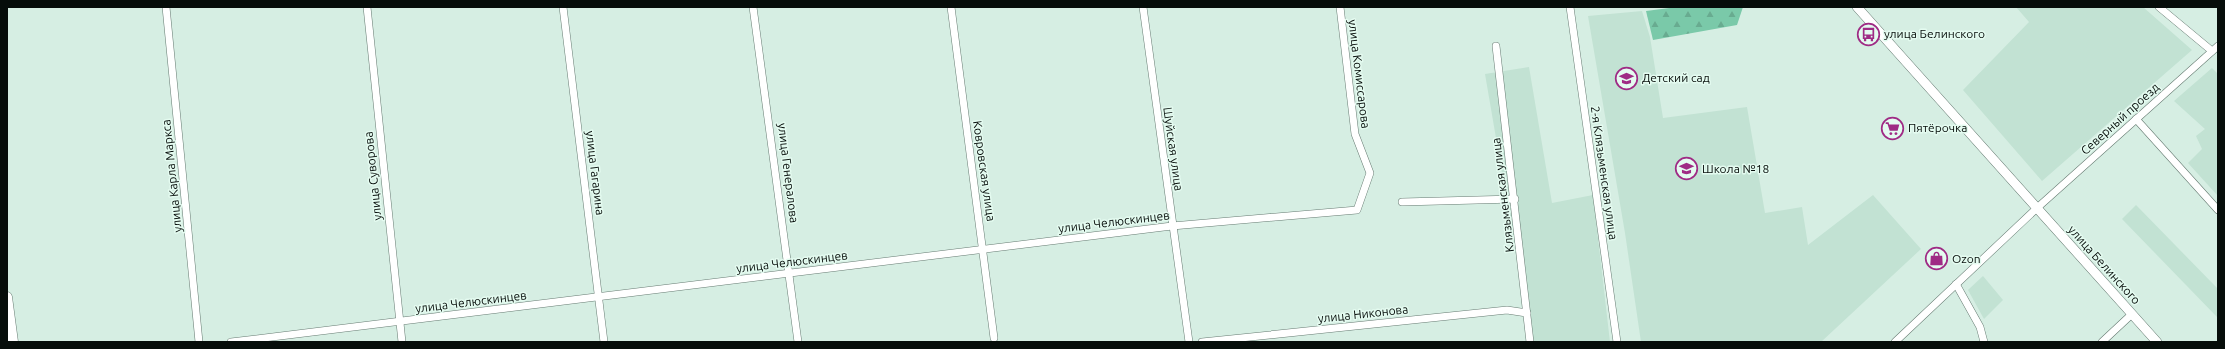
<svg xmlns="http://www.w3.org/2000/svg" width="2225" height="349" font-family="Ubuntu,sans-serif">
  <defs>
    <pattern id="forest-firs" width="22" height="20" patternUnits="userSpaceOnUse"><rect width="22" height="20" fill="#7ac9a9"/><path d="M5 1l3.5 6h-7zM16 11l3.5 6h-7z" fill="#68ab90"/></pattern>
  </defs>
  <rect width="100%" height="100%" fill="#d6eee3"/>
  <g fill="#c2e2d3">
    <path d="M 2016,7 L 2143,7 L 2192,50 L 2042,181 L 1963,90 L 2029,22 Z"/>
    <path d="M 1642,11 L 1650,37 L 1663,118 L 1747,107 L 1765,213 L 1802,207 L 1808,245 L 1873,195 L 1921,249 L 1821,342 L 1641,342 L 1625,233 L 1588,16 Z"/>
    <path d="M 1529,67 L 1552,203 L 1593,195 L 1610,342 L 1531,342 L 1485,74 Z"/>
    <path d="M 2212,68 L 2218,74 L 2218,196 L 2188,163 L 2202,149 L 2196,136 L 2205,129 L 2174,101 Z"/>
    <path d="M 2136,205 L 2218,289 L 2218,318 L 2122,219 Z"/>
    <path d="M 1983,276 L 2003,300 L 1984,319 L 1968,290 Z"/>
  </g>
  <path fill="url(#forest-firs)" d="M 1677,7 L 1743,7 L 1737,25 L 1653,40 L 1646,11 Z"/>
  <g fill="none" stroke-linecap="round" stroke-linejoin="round">
    <defs>
      <g id="minor">
        <path d="M 166,7 L 199,342"/>
        <path d="M 367,7 L 402,342"/>
        <path d="M 563,7 L 604,342"/>
        <path d="M 753,7 L 798,342"/>
        <path d="M 951,7 L 994,338"/>
        <path d="M 1143,7 L 1189,342"/>
        <path d="M 1570,7 L 1617,342"/>
        <path d="M 2159,7 L 2212,51"/>
        <path d="M 1496,46 L 1530,342"/>
        <path d="M 2136,119 L 2218,210"/>
        <path d="M 1402,202 L 1515,199"/>
        <path d="M 1956,284 L 1980,327 L 1984,342"/>
        <path d="M 231,342 L 1172,226 L 1357,210 L 1370,173 L 1355,134 L 1340,7"/>
        <path d="M 1202,342 L 1507,310 L 1527,313"/>
        <path d="M 1895,342 L 2037,208 L 2218,46"/>
        <path d="M 2102,342 L 2132,314"/>
      </g>
      <path id="secondary" d="M 1857,7 L 2157,342"/>
      <path id="primary" d="M 7,297 L 13,342"/>
    </defs>
    <use href="#minor" stroke="#667b72" stroke-width="8"/>
    <use href="#secondary" stroke="#667b72" stroke-width="10"/>
    <use href="#primary" stroke="#667b72" stroke-width="11"/>
    <use href="#minor" stroke="#fff" stroke-width="7"/>
    <use href="#secondary" stroke="#fff" stroke-width="9"/>
    <use href="#primary" stroke="#fff" stroke-width="10"/>
  </g>
  <defs>
    <symbol id="bus-ring" viewBox="-11 -11 22 22"><circle r="9.5" fill="#e4fbf0" stroke="#9f2b85" stroke-width="1.5"/><path d="M-5-6H5V4H4V6H2V4H-2V6H-4V4H-5ZM-3.5-4V0h7V-4ZM-3.5 1.2v1.5H-2V1.2ZM2 1.2v1.5H3.5V1.2Z" fill="#9f2b85"/></symbol>
    <symbol id="school-ring" viewBox="-11 -11 22 22"><circle r="9.5" fill="#e4fbf0" stroke="#9f2b85" stroke-width="1.5"/><path d="M0-5L7-2L0 1L-7-2ZM-4 1L0 2.5L4 1V4Q0 6-4 4Z" fill="#9f2b85"/></symbol>
    <symbol id="supermarket-ring" viewBox="-11 -11 22 22"><circle r="9.5" fill="#e4fbf0" stroke="#9f2b85" stroke-width="1.5"/><path d="M-6-5.5h2.5l.6 2H6L4.5 2H-2.5L-4.4-4H-6ZM-1.5 3.2a1.3 1.3 0 1 0 .1 0ZM3 3.2a1.3 1.3 0 1 0 .1 0Z" fill="#9f2b85"/></symbol>
    <symbol id="shop-ring" viewBox="-11 -11 22 22"><circle r="9.5" fill="#e4fbf0" stroke="#9f2b85" stroke-width="1.5"/><path d="M-5-2.5h2.3a2.7 3.5 0 0 1 5.4 0H5L5.5 6h-11ZM-1.5-2.5h3a1.5 2.3 0 0 0-3 0Z" fill="#9f2b85"/></symbol>
  </defs>
  <g fill-rule="evenodd">
    <use href="#bus-ring" x="1856" y="22" width="25" height="25"/>
    <use href="#school-ring" x="1614" y="66" width="25" height="25"/>
    <use href="#supermarket-ring" x="1880" y="116" width="25" height="25"/>
    <use href="#school-ring" x="1674" y="156" width="25" height="25"/>
    <use href="#shop-ring" x="1924" y="246" width="25" height="25"/>
  </g>
  <g text-anchor="middle" stroke-width="3" stroke-linejoin="round" paint-order="stroke">
    <g font-size="12" fill="#060d0a" stroke="#e4fbf0" text-anchor="start">
      <text x="1884" y="38">улица Белинского</text>
      <text x="1642" y="82">Детский сад</text>
      <text x="1908" y="132">Пятёрочка</text>
      <text x="1702" y="173">Школа №18</text>
      <text x="1952" y="263">Ozon</text>
    </g>
    <g font-size="12" fill="#060d0a" stroke="#e4fbf0">
      <text transform="translate(1359 74) rotate(83)" y="4">улица Комиссарова</text>
      <text transform="translate(2120 119) rotate(-42)" y="4">Северный проезд</text>
      <text transform="translate(1173 149) rotate(82)" y="4">Шуйская улица</text>
      <text transform="translate(984 171) rotate(82)" y="4">Ковровская улица</text>
      <text transform="translate(595 173) rotate(83)" y="4">улица Гагарина</text>
      <text transform="translate(788 173) rotate(83)" y="4">улица Генералова</text>
      <text transform="translate(1604 173) rotate(82)" y="4">2-я Клязьменская улица</text>
      <text transform="translate(172 176) rotate(-96)" y="4">улица Карла Маркса</text>
      <text transform="translate(373 176) rotate(-96)" y="4">улица Суворова</text>
      <text transform="translate(1503 195) rotate(-97)" y="4">Клязьменская улица</text>
      <text transform="translate(1114 222) rotate(-7)" y="4">улица Челюскинцев</text>
      <text transform="translate(792 262) rotate(-7)" y="4">улица Челюскинцев</text>
      <text transform="translate(2104 265) rotate(48)" y="4">улица Белинского</text>
      <text transform="translate(471 302) rotate(-7)" y="4">улица Челюскинцев</text>
      <text transform="translate(1363 314) rotate(-6)" y="4">улица Никонова</text>
    </g>
  </g>
  <rect width="2225" height="349" fill="none" stroke="#060d0a" stroke-width="16"/>
</svg>
